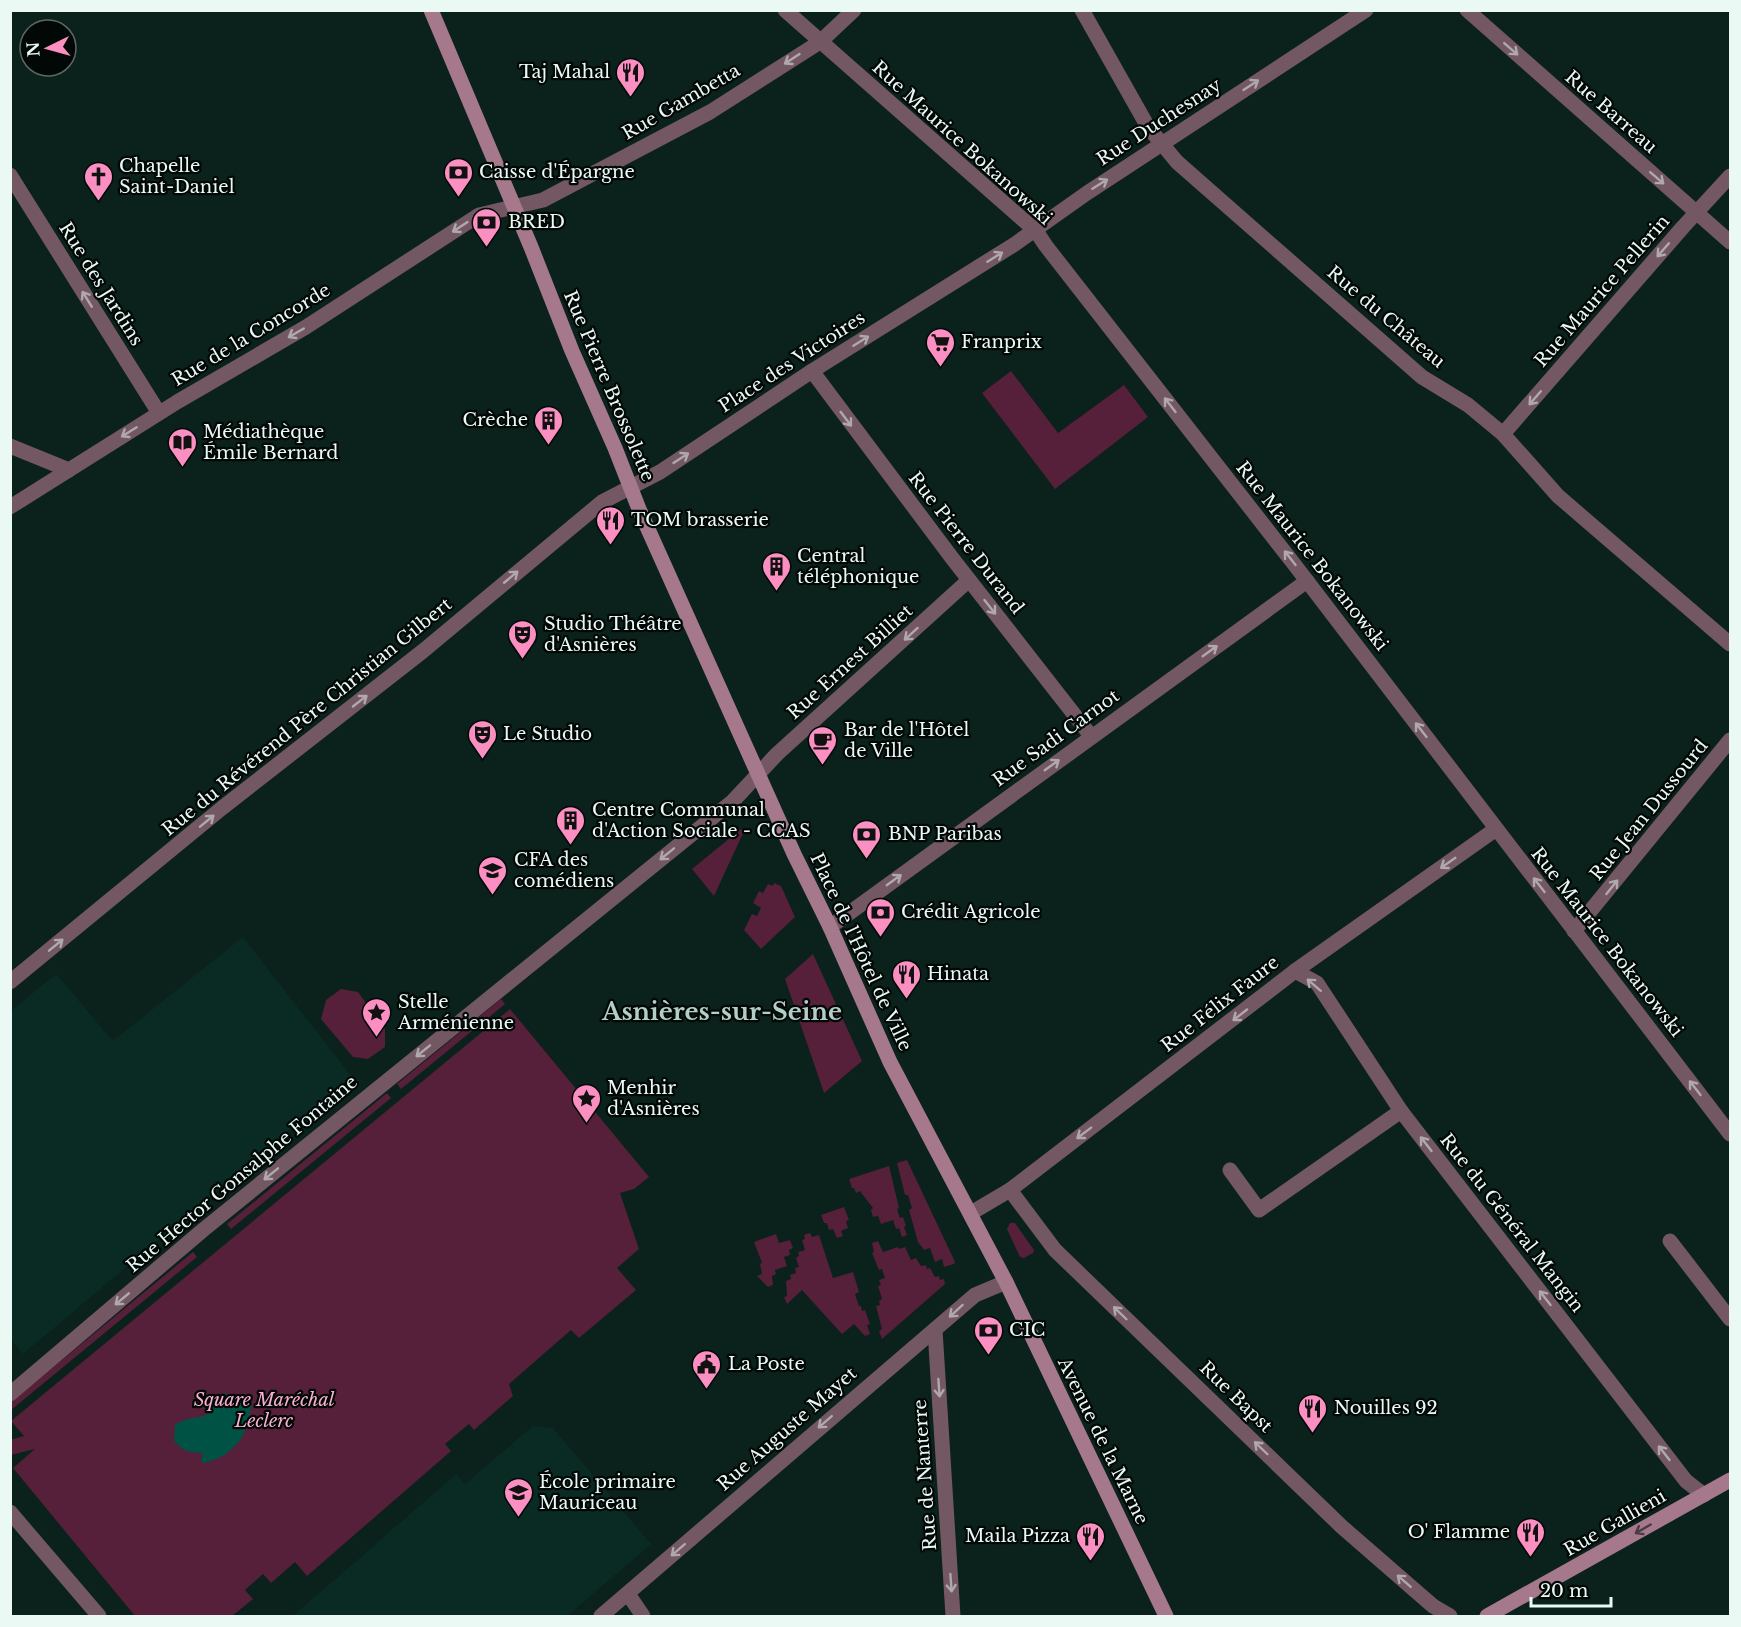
<svg xmlns="http://www.w3.org/2000/svg" width="1741" height="1627" font-family="'Libre Baskerville',serif">
  <rect width="100%" height="100%" fill="#0a211c"/>
  <g fill="#0a2b24">
    <path d="M 243,937 L 352,1077 L 23,1354 L 10,1338 L 11,1011 L 56,974 L 113,1041 Z"/>
    <path d="M 533,1426 L 553,1428 L 651,1544 L 567,1616 L 293,1616 L 456,1474 L 465,1484 Z"/>
  </g>
  <g fill="#561f3a">
    <path d="M 1011,371 L 1058,433 L 1124,385 L 1148,417 L 1055,489 L 982,393 Z"/>
    <path d="M 741,829 L 744,831 L 714,896 L 692,869 Z"/>
    <path d="M 774,883 L 781,886 L 795,917 L 761,949 L 744,930 L 752,914 L 757,916 L 761,908 L 753,903 L 759,891 L 763,893 L 768,884 L 773,886 Z"/>
    <path d="M 813,954 L 862,1061 L 824,1093 L 785,979 Z"/>
    <path d="M 341,989 L 358,992 L 385,1029 L 385,1047 L 368,1059 L 353,1057 L 321,1019 L 326,1000 Z"/>
    <path d="M 501,999 L 505,1004 L 401,1089 L 397,1084 Z"/>
    <path d="M 510,1009 L 649,1177 L 634,1189 L 620,1193 L 639,1249 L 617,1268 L 636,1290 L 579,1338 L 571,1330 L 509,1384 L 513,1396 L 474,1430 L 469,1424 L 445,1444 L 451,1451 L 307,1576 L 295,1562 L 271,1583 L 263,1574 L 245,1590 L 253,1599 L 232,1616 L 135,1616 L 13,1468 L 35,1449 L 11,1455 L 10,1440 L 24,1436 L 11,1421 Z"/>
    <path d="M 387,1093 L 391,1098 L 231,1229 L 227,1224 Z"/>
    <path d="M 907,1160 L 955,1262 L 954,1264 L 944,1267 L 942,1259 L 935,1262 L 930,1248 L 924,1250 L 918,1242 L 909,1210 L 912,1208 L 908,1195 L 905,1195 L 897,1163 Z"/>
    <path d="M 889,1166 L 899,1208 L 897,1209 L 900,1218 L 903,1217 L 906,1226 L 904,1227 L 907,1235 L 902,1237 L 899,1228 L 896,1229 L 893,1220 L 881,1224 L 878,1216 L 873,1217 L 871,1210 L 873,1208 L 860,1191 L 856,1193 L 854,1188 L 852,1188 L 849,1179 Z"/>
    <path d="M 844,1207 L 849,1220 L 846,1221 L 848,1228 L 841,1231 L 843,1236 L 837,1238 L 833,1229 L 829,1230 L 827,1223 L 824,1223 L 821,1215 Z"/>
    <path d="M 1010,1223 L 1015,1223 L 1034,1250 L 1033,1253 L 1024,1258 L 1020,1257 L 1007,1229 Z"/>
    <path d="M 810,1233 L 812,1237 L 819,1235 L 833,1278 L 853,1272 L 859,1292 L 855,1294 L 859,1306 L 861,1306 L 862,1311 L 865,1310 L 870,1324 L 867,1325 L 870,1334 L 865,1336 L 854,1324 L 842,1334 L 802,1290 L 787,1304 L 784,1297 L 787,1296 L 786,1281 L 791,1279 L 790,1275 L 796,1273 L 795,1268 L 799,1267 L 796,1258 L 799,1256 L 798,1252 L 805,1250 L 802,1240 L 805,1239 L 804,1235 Z"/>
    <path d="M 776,1234 L 779,1243 L 790,1240 L 793,1248 L 789,1250 L 790,1255 L 784,1257 L 787,1266 L 775,1270 L 776,1274 L 772,1276 L 773,1285 L 768,1287 L 757,1276 L 762,1274 L 760,1264 L 762,1263 L 754,1242 Z"/>
    <path d="M 878,1241 L 883,1252 L 898,1247 L 899,1249 L 905,1247 L 911,1260 L 916,1258 L 921,1266 L 926,1265 L 927,1269 L 930,1268 L 935,1277 L 939,1276 L 940,1280 L 944,1279 L 945,1284 L 882,1339 L 879,1331 L 882,1329 L 876,1306 L 880,1305 L 879,1301 L 882,1299 L 878,1286 L 881,1285 L 879,1280 L 885,1278 L 882,1269 L 879,1270 L 872,1253 L 874,1252 L 872,1243 Z"/>
    <path d="M 193,1252 L 197,1257 L 11,1410 L 11,1402 Z"/>
  </g>
  <path fill="#005244" d="M 224,1393 L 252,1406 C 249,1412 249,1418 247,1424 C 243,1445 222,1460 203,1463 L 201,1460 L 203,1454 C 189,1450 186,1454 174,1441 L 175,1425 C 185,1417 195,1419 206,1415 L 209,1411 L 211,1401 L 217,1396 L 220,1398 Z"/>
  <g fill="none" stroke-linecap="round" stroke-linejoin="round">
    <g stroke="#735763" stroke-width="15">
      <path d="M 785,10 L 1036,231 L 1046,246 L 1294,564 L 1730,1134"/>
      <path d="M 1082,10 L 1148,127 L 1177,162 L 1422,377 L 1468,405 L 1503,434 L 1558,496 L 1730,644"/>
      <path d="M 1467,10 L 1730,242"/>
      <path d="M 10,175 L 159,413"/>
      <path d="M 812,371 L 952,558 L 1091,736"/>
      <path d="M 1503,434 L 1683,227 L 1730,176"/>
      <path d="M 10,446 L 69,470"/>
      <path d="M 10,507 L 177,402 L 306,327 L 479,215 L 543,200 L 710,112 L 820,42 L 854,10"/>
      <path d="M 830,927 L 1307,581"/>
      <path d="M 1574,931 L 1730,740"/>
      <path d="M 1295,971 L 1317,983 L 1401,1111 L 1686,1481 L 1704,1495"/>
      <path d="M 10,982 L 222,808 L 423,651 L 602,502 L 660,472 L 812,371 L 1015,244 L 1087,193 L 1366,10"/>
      <path d="M 1230,1170 L 1259,1210 L 1401,1111"/>
      <path d="M 1010,1190 L 1055,1250 L 1341,1526 L 1433,1606 L 1450,1616"/>
      <path d="M 971,1213 L 1010,1190 L 1295,971 L 1496,829"/>
      <path d="M 1670,1241 L 1730,1319"/>
      <path d="M 935,1330 L 953,1616"/>
      <path d="M 10,1394 L 203,1230 L 733,801 L 777,754 L 969,580"/>
      <path d="M 10,1512 L 99,1616"/>
      <path d="M 628,1594 L 643,1616"/>
      <path d="M 601,1616 L 975,1295 L 1006,1282"/>
    </g>
    <g stroke="#a6788b" stroke-width="15">
      <path d="M 431,10 L 531,247 L 572,351 L 615,448 L 639,509 L 794,854 L 830,927 L 890,1062 L 1006,1282 L 1166,1616"/>
      <path d="M 1487,1616 L 1730,1480"/>
    </g>
  </g>
  <defs><path id="oneway-shaft" d="M-6 0H5M1.5-3L5.5 0L1.5 3" fill="none" stroke-width="1.6" stroke-linecap="round" stroke-linejoin="round" transform="scale(1.5)"/></defs>
  <g stroke="#afa8ac">
    <use href="#oneway-shaft" transform="translate(1511 49) rotate(41)"/>
    <use href="#oneway-shaft" transform="translate(792 59) rotate(147)"/>
    <use href="#oneway-shaft" transform="translate(1251 85) rotate(-33)"/>
    <use href="#oneway-shaft" transform="translate(1657 178) rotate(41)"/>
    <use href="#oneway-shaft" transform="translate(1100 184) rotate(-32)"/>
    <use href="#oneway-shaft" transform="translate(460 227) rotate(147)"/>
    <use href="#oneway-shaft" transform="translate(1663 250) rotate(131)"/>
    <use href="#oneway-shaft" transform="translate(995 257) rotate(-32)"/>
    <use href="#oneway-shaft" transform="translate(87 299) rotate(-122)"/>
    <use href="#oneway-shaft" transform="translate(296 333) rotate(150)"/>
    <use href="#oneway-shaft" transform="translate(861 341) rotate(-32)"/>
    <use href="#oneway-shaft" transform="translate(1535 398) rotate(131)"/>
    <use href="#oneway-shaft" transform="translate(1170 405) rotate(-128)"/>
    <use href="#oneway-shaft" transform="translate(846 419) rotate(53)"/>
    <use href="#oneway-shaft" transform="translate(129 432) rotate(148)"/>
    <use href="#oneway-shaft" transform="translate(681 458) rotate(-33)"/>
    <use href="#oneway-shaft" transform="translate(1290 558) rotate(-128)"/>
    <use href="#oneway-shaft" transform="translate(511 577) rotate(-40)"/>
    <use href="#oneway-shaft" transform="translate(990 607) rotate(52)"/>
    <use href="#oneway-shaft" transform="translate(911 634) rotate(138)"/>
    <use href="#oneway-shaft" transform="translate(1210 651) rotate(-36)"/>
    <use href="#oneway-shaft" transform="translate(360 701) rotate(-38)"/>
    <use href="#oneway-shaft" transform="translate(1421 730) rotate(-128)"/>
    <use href="#oneway-shaft" transform="translate(1052 765) rotate(-36)"/>
    <use href="#oneway-shaft" transform="translate(207 821) rotate(-39)"/>
    <use href="#oneway-shaft" transform="translate(667 854) rotate(141)"/>
    <use href="#oneway-shaft" transform="translate(1448 863) rotate(145)"/>
    <use href="#oneway-shaft" transform="translate(894 880) rotate(-36)"/>
    <use href="#oneway-shaft" transform="translate(1539 885) rotate(-128)"/>
    <use href="#oneway-shaft" transform="translate(1612 887) rotate(-51)"/>
    <use href="#oneway-shaft" transform="translate(56 945) rotate(-39)"/>
    <use href="#oneway-shaft" transform="translate(1314 985) rotate(-139)"/>
    <use href="#oneway-shaft" transform="translate(1240 1015) rotate(142)"/>
    <use href="#oneway-shaft" transform="translate(423 1051) rotate(141)"/>
    <use href="#oneway-shaft" transform="translate(1695 1088) rotate(-128)"/>
    <use href="#oneway-shaft" transform="translate(1084 1133) rotate(143)"/>
    <use href="#oneway-shaft" transform="translate(1426 1144) rotate(-128)"/>
    <use href="#oneway-shaft" transform="translate(271 1174) rotate(141)"/>
    <use href="#oneway-shaft" transform="translate(1545 1298) rotate(-128)"/>
    <use href="#oneway-shaft" transform="translate(122 1299) rotate(140)"/>
    <use href="#oneway-shaft" transform="translate(956 1311) rotate(138)"/>
    <use href="#oneway-shaft" transform="translate(1120 1313) rotate(-136)"/>
    <use href="#oneway-shaft" transform="translate(939 1388) rotate(86)"/>
    <use href="#oneway-shaft" transform="translate(825 1422) rotate(139)"/>
    <use href="#oneway-shaft" transform="translate(1261 1448) rotate(-136)"/>
    <use href="#oneway-shaft" transform="translate(1664 1453) rotate(-128)"/>
    <use href="#oneway-shaft" transform="translate(678 1550) rotate(139)"/>
    <use href="#oneway-shaft" transform="translate(1404 1581) rotate(-139)"/>
    <use href="#oneway-shaft" transform="translate(951 1583) rotate(86)"/>
  </g>
  <use stroke="#4c3a42" href="#oneway-shaft" transform="translate(1643 1529) rotate(150)"/>
  <defs>
    <symbol id="restaurant-pin" viewBox="-11 -11 22 30"><path d="M0 17L-7.5 6A9.5 9.5 0 1 1 7.5 6Z" fill="#fc8fc1" stroke="#020806"/><path d="M-5-6h1v4h1v-4h1v4h1v-4h1v5L-1.5 .5V6h-2V.5L-5-1ZM5-6V6H3V1.5H1.5Q1.5-4 5-6Z" fill="#111"/></symbol>
    <symbol id="bank-pin" viewBox="-11 -11 22 30"><path d="M0 17L-7.5 6A9.5 9.5 0 1 1 7.5 6Z" fill="#fc8fc1" stroke="#020806"/><path d="M-6-4H6V4H-6ZM0-2.3a2.3 2.3 0 1 0 0 4.6a2.3 2.3 0 1 0 0-4.6Z" fill="#111"/></symbol>
    <symbol id="church-pin" viewBox="-11 -11 22 30"><path d="M0 17L-7.5 6A9.5 9.5 0 1 1 7.5 6Z" fill="#fc8fc1" stroke="#020806"/><path d="M-1.2-6h2.4v3.5h3.3v2.4h-3.3V6h-2.4V-.1h-3.3v-2.4h3.3Z" fill="#111"/></symbol>
    <symbol id="supermarket-pin" viewBox="-11 -11 22 30"><path d="M0 17L-7.5 6A9.5 9.5 0 1 1 7.5 6Z" fill="#fc8fc1" stroke="#020806"/><path d="M-6-5.5h2.5l.6 2H6L4.5 2H-2.5L-4.4-4H-6ZM-1.5 3.2a1.3 1.3 0 1 0 .1 0ZM3 3.2a1.3 1.3 0 1 0 .1 0Z" fill="#111"/></symbol>
    <symbol id="building-pin" viewBox="-11 -11 22 30"><path d="M0 17L-7.5 6A9.5 9.5 0 1 1 7.5 6Z" fill="#fc8fc1" stroke="#020806"/><path d="M-4-6H4V6H1V3H-1V6H-4ZM-2.5-4.3h1.7v1.8h-1.7ZM.8-4.3h1.7v1.8H.8ZM-2.5-1h1.7V.8h-1.7ZM.8-1h1.7V.8H.8Z" fill="#111"/></symbol>
    <symbol id="library-pin" viewBox="-11 -11 22 30"><path d="M0 17L-7.5 6A9.5 9.5 0 1 1 7.5 6Z" fill="#fc8fc1" stroke="#020806"/><path d="M-6-4Q-3-5.5-.7-3.5V5Q-3 3-6 4ZM6-4Q3-5.5 .7-3.5V5Q3 3 6 4Z" fill="#111"/></symbol>
    <symbol id="theatre-pin" viewBox="-11 -11 22 30"><path d="M0 17L-7.5 6A9.5 9.5 0 1 1 7.5 6Z" fill="#fc8fc1" stroke="#020806"/><path d="M-5-5.5Q0-4 5-5.5V0Q5 5 0 6Q-5 5-5 0ZM-3.3-2.5H-1v1.5H-3.3ZM1-2.5H3.3v1.5H1ZM-2.8 1Q0 5.5 2.8 1Z" fill="#111"/></symbol>
    <symbol id="cafe-pin" viewBox="-11 -11 22 30"><path d="M0 17L-7.5 6A9.5 9.5 0 1 1 7.5 6Z" fill="#fc8fc1" stroke="#020806"/><path d="M-5.5-4.5H6V0H3Q3 3.5 0 3.5H-2.5Q-5.5 3.5-5.5 0ZM3-3.2v2h1.7v-2ZM-6 4.5H4V6H-6Z" fill="#111"/></symbol>
    <symbol id="university-pin" viewBox="-11 -11 22 30"><path d="M0 17L-7.5 6A9.5 9.5 0 1 1 7.5 6Z" fill="#fc8fc1" stroke="#020806"/><path d="M0-5L7-2L0 1L-7-2ZM-4 1L0 2.5L4 1V4Q0 6-4 4Z" fill="#111"/></symbol>
    <symbol id="sight-pin" viewBox="-11 -11 22 30"><path d="M0 17L-7.5 6A9.5 9.5 0 1 1 7.5 6Z" fill="#fc8fc1" stroke="#020806"/><path d="M0-6L1.8-2.2L6-1.7L2.9 1.2L3.7 5.4L0 3.3L-3.7 5.4L-2.9 1.2L-6-1.7L-1.8-2.2Z" fill="#111"/></symbol>
    <symbol id="civic-pin" viewBox="-11 -11 22 30"><path d="M0 17L-7.5 6A9.5 9.5 0 1 1 7.5 6Z" fill="#fc8fc1" stroke="#020806"/><path d="M-.6-6.5H3V-4.5H.6V-3L4-1V1h2V6H-6V1h2V-1L-.6-3ZM-1.2 2.5V6h2.4V2.5Z" fill="#111"/></symbol>
    <symbol id="school-pin" viewBox="-11 -11 22 30"><path d="M0 17L-7.5 6A9.5 9.5 0 1 1 7.5 6Z" fill="#fc8fc1" stroke="#020806"/><path d="M0-5L7-2L0 1L-7-2ZM-4 1L0 2.5L4 1V4Q0 6-4 4Z" fill="#111"/></symbol>
  </defs>
  <g fill-rule="evenodd">
    <use href="#restaurant-pin" x="614" y="56" width="33" height="45"/>
    <use href="#bank-pin" x="442" y="156" width="33" height="45"/>
    <use href="#church-pin" x="82" y="160" width="33" height="45"/>
    <use href="#bank-pin" x="470" y="206" width="33" height="45"/>
    <use href="#supermarket-pin" x="924" y="326" width="33" height="45"/>
    <use href="#building-pin" x="532" y="404" width="33" height="45"/>
    <use href="#library-pin" x="166" y="426" width="33" height="45"/>
    <use href="#restaurant-pin" x="594" y="504" width="33" height="45"/>
    <use href="#building-pin" x="760" y="550" width="33" height="45"/>
    <use href="#theatre-pin" x="506" y="618" width="33" height="45"/>
    <use href="#theatre-pin" x="466" y="718" width="33" height="45"/>
    <use href="#cafe-pin" x="806" y="724" width="33" height="45"/>
    <use href="#building-pin" x="554" y="804" width="33" height="45"/>
    <use href="#bank-pin" x="850" y="818" width="33" height="45"/>
    <use href="#university-pin" x="476" y="854" width="33" height="45"/>
    <use href="#bank-pin" x="864" y="896" width="33" height="45"/>
    <use href="#restaurant-pin" x="890" y="958" width="33" height="45"/>
    <use href="#sight-pin" x="360" y="996" width="33" height="45"/>
    <use href="#sight-pin" x="570" y="1082" width="33" height="45"/>
    <use href="#bank-pin" x="972" y="1314" width="33" height="45"/>
    <use href="#civic-pin" x="690" y="1348" width="33" height="45"/>
    <use href="#restaurant-pin" x="1296" y="1392" width="33" height="45"/>
    <use href="#school-pin" x="502" y="1476" width="33" height="45"/>
    <use href="#restaurant-pin" x="1514" y="1516" width="33" height="45"/>
    <use href="#restaurant-pin" x="1074" y="1520" width="33" height="45"/>
  </g>
  <g text-anchor="middle" stroke-width="4.5" stroke-linejoin="round" paint-order="stroke">
    <g font-size="18" fill="#ebf9f5" stroke="#020806" text-anchor="start">
      <text x="610" y="78" text-anchor="end">Taj Mahal</text>
      <text x="119" y="172">Chapelle<tspan x="119" dy="21">Saint-Daniel</tspan></text>
      <text x="479" y="178">Caisse d'Épargne</text>
      <text x="508" y="228">BRED</text>
      <text x="961" y="348">Franprix</text>
      <text x="528" y="426" text-anchor="end">Crèche</text>
      <text x="203" y="438">Médiathèque<tspan x="203" dy="21">Émile Bernard</tspan></text>
      <text x="631" y="526">TOM brasserie</text>
      <text x="797" y="562">Central<tspan x="797" dy="21">téléphonique</tspan></text>
      <text x="544" y="630">Studio Théâtre<tspan x="544" dy="21">d'Asnières</tspan></text>
      <text x="844" y="736">Bar de l'Hôtel<tspan x="844" dy="21">de Ville</tspan></text>
      <text x="503" y="740">Le Studio</text>
      <text x="592" y="816">Centre Communal<tspan x="592" dy="21">d'Action Sociale - CCAS</tspan></text>
      <text x="888" y="840">BNP Paribas</text>
      <text x="514" y="866">CFA des<tspan x="514" dy="21">comédiens</tspan></text>
      <text x="901" y="918">Crédit Agricole</text>
      <text x="927" y="980">Hinata</text>
      <text x="398" y="1008">Stelle<tspan x="398" dy="21">Arménienne</tspan></text>
      <text x="607" y="1094">Menhir<tspan x="607" dy="21">d'Asnières</tspan></text>
      <text x="1009" y="1336">CIC</text>
      <text x="728" y="1370">La Poste</text>
      <text x="1334" y="1414">Nouilles 92</text>
      <text x="539" y="1488">École primaire<tspan x="539" dy="21">Mauriceau</tspan></text>
      <text x="1510" y="1538" text-anchor="end">O' Flamme</text>
      <text x="1070" y="1542" text-anchor="end">Maila Pizza</text>
    </g>
    <g font-size="18" fill="#ebf9f5" stroke="#020806">
      <text transform="translate(681 102) rotate(-30)" y="6">Rue Gambetta</text>
      <text transform="translate(1611 112) rotate(41)" y="6">Rue Barreau</text>
      <text transform="translate(1159 122) rotate(-33)" y="6">Rue Duchesnay</text>
      <text transform="translate(962 143) rotate(42)" y="6">Rue Maurice Bokanowski</text>
      <text transform="translate(101 284) rotate(58)" y="6">Rue des Jardins</text>
      <text transform="translate(1602 291) rotate(-49)" y="6">Rue Maurice Pellerin</text>
      <text transform="translate(1386 317) rotate(40)" y="6">Rue du Château</text>
      <text transform="translate(251 335) rotate(-31)" y="6">Rue de la Concorde</text>
      <text transform="translate(792 362) rotate(-33)" y="6">Place des Victoires</text>
      <text transform="translate(609 386) rotate(67)" y="6">Rue Pierre Brossolette</text>
      <text transform="translate(966 543) rotate(52)" y="6">Rue Pierre Durand</text>
      <text transform="translate(1312 556) rotate(52)" y="6">Rue Maurice Bokanowski</text>
      <text transform="translate(850 662) rotate(-42)" y="6">Rue Ernest Billiet</text>
      <text transform="translate(307 717) rotate(-39)" y="6">Rue du Révérend Père Christian Gilbert</text>
      <text transform="translate(1056 738) rotate(-36)" y="6">Rue Sadi Carnot</text>
      <text transform="translate(1649 810) rotate(-51)" y="6">Rue Jean Dussourd</text>
      <text transform="translate(1607 942) rotate(52)" y="6">Rue Maurice Bokanowski</text>
      <text transform="translate(861 952) rotate(65)" y="6">Place de l'Hôtel de Ville</text>
      <text transform="translate(1220 1004) rotate(-38)" y="6">Rue Félix Faure</text>
      <text transform="translate(242 1174) rotate(-40)" y="6">Rue Hector Gonsalphe Fontaine</text>
      <text transform="translate(1512 1223) rotate(52)" y="6">Rue du Général Mangin</text>
      <text transform="translate(1236 1397) rotate(44)" y="6">Rue Bapst</text>
      <text transform="translate(787 1429) rotate(-41)" y="6">Rue Auguste Mayet</text>
      <text transform="translate(1103 1441) rotate(64)" y="6">Avenue de la Marne</text>
      <text transform="translate(925 1475) rotate(-94)" y="6">Rue de Nanterre</text>
      <text transform="translate(1615 1523) rotate(-30)" y="6">Rue Gallieni</text>
    </g>
    <g font-size="18" font-style="italic" fill="#fbafd0" stroke="#020806">
      <text x="264" y="1406">Square Maréchal<tspan x="264" dy="21">Leclerc</tspan></text>
    </g>
    <g font-size="24" font-weight="bold" fill="#b3cec6" stroke="#020806">
      <text x="722" y="1020">Asnières-sur-Seine</text>
    </g>
  </g>
  <rect width="1741" height="1627" fill="none" stroke="#ebf9f5" stroke-width="24"/>
  <g transform="translate(48 48) rotate(265)"><circle r="28" fill="#020806" stroke="#5f6866" stroke-width="1.5"/>
  <path d="M0-4.5L10 22L0 15L-10 22Z" fill="#fc8fc1"/>
  <text y="-9" font-size="16" font-weight="bold" text-anchor="middle" fill="#ebf9f5">N</text>
  </g>
  <path d="M1531 1597v9h80v-9" fill="none" stroke="#ebf9f5" stroke-width="3"/>
  <text x="1540" y="1597" font-size="18" fill="#ebf9f5" stroke="#020806" stroke-width="4.5" paint-order="stroke">20 m</text>
</svg>
